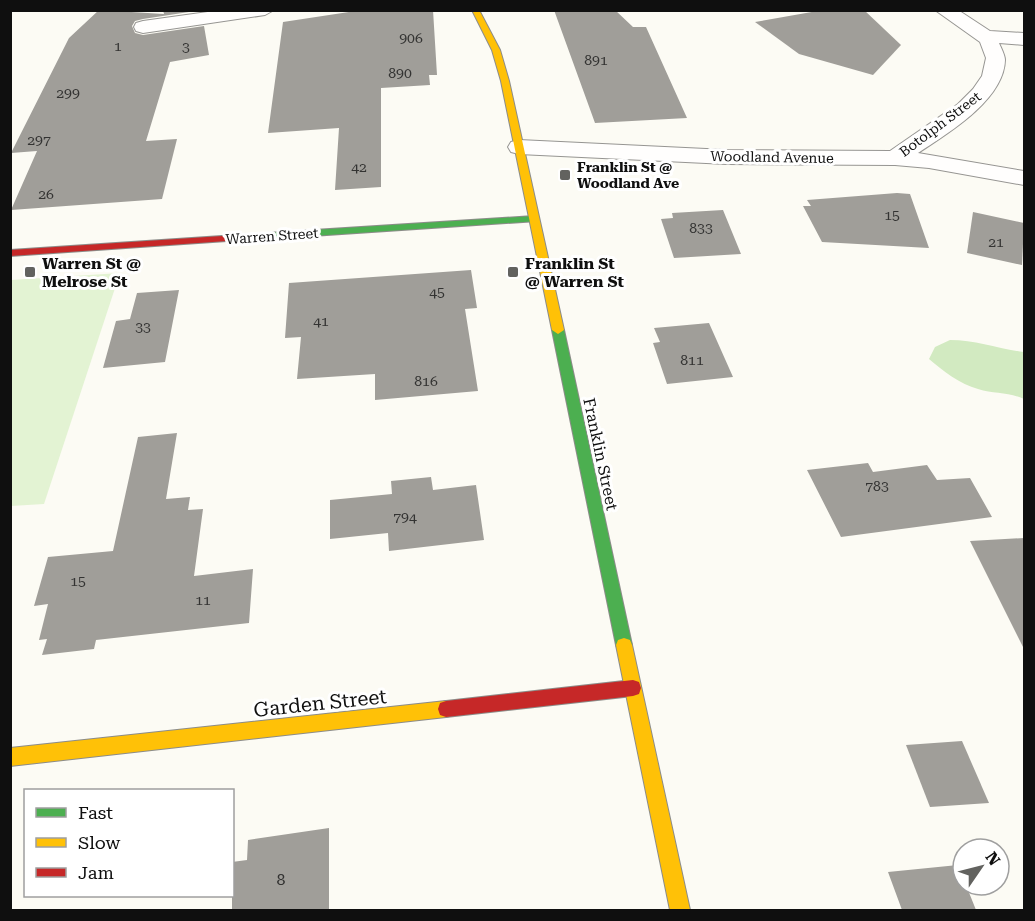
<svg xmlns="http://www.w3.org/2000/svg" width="1035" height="921" font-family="'Roboto Serif',serif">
  <rect width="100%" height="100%" fill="#fcfbf4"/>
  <path fill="#e3f3d3" d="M 120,273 L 44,504 L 11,506 L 11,280 Z"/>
  <path fill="#d2eac1" d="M 950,340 C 976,340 999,349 1024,352 L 1024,399 C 1009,392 994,394 978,389 C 960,384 943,371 929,359 L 935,347 Z"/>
  <g fill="#a09e99">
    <path d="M 99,10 L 164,14 L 163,10 L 202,10 L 143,19 L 135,21 L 132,26 L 135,33 L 143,35 L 204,26 L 209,55 L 170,62 L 146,141 L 177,139 L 162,199 L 11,210 L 37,151 L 11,153 L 69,38 Z"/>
    <path d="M 362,10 L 433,10 L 437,75 L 429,75 L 430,85 L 381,88 L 381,187 L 335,190 L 339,128 L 268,133 L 283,22 Z"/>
    <path d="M 554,10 L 615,10 L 633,27 L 646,27 L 687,118 L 595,123 Z"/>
    <path d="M 823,10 L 864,10 L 901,45 L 873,75 L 799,54 L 755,22 Z"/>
    <path d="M 897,193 L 910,194 L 929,248 L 822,242 L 803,206 L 811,206 L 807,200 Z"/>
    <path d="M 723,210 L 741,254 L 674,258 L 661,219 L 673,218 L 672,213 Z"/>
    <path d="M 973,212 L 1024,223 L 1022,265 L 967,253 Z"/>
    <path d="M 471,270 L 477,308 L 465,309 L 478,391 L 375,400 L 375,374 L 297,379 L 301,337 L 285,338 L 289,283 Z"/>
    <path d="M 179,290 L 165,362 L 103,368 L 116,321 L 130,319 L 137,293 Z"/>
    <path d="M 709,323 L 733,377 L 667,384 L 653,343 L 660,342 L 654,328 Z"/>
    <path d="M 177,433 L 166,499 L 190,497 L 188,510 L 203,509 L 194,576 L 253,569 L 249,623 L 96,640 L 94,649 L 42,655 L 47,639 L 39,640 L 48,604 L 34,606 L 48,557 L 113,551 L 138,437 Z"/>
    <path d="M 868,463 L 873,472 L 927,465 L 937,480 L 970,478 L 992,517 L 841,537 L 807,470 Z"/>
    <path d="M 431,477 L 433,490 L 476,485 L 484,540 L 389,551 L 388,533 L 330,539 L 330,500 L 392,494 L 391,481 Z"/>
    <path d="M 1024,538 L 1024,649 L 970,541 Z"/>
    <path d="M 962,741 L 989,803 L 930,807 L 906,745 Z"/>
    <path d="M 329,828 L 329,910 L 232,910 L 232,862 L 247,860 L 248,840 Z"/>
    <path d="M 958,865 L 963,877 L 963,885 L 966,885 L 976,910 L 902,910 L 888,872 Z"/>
  </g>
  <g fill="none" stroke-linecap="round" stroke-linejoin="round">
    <defs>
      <g id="street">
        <path d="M 222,10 L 274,10 L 265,15 L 143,33 L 136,31 L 134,27 L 136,23 L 143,21 Z"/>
        <path d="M 935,10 L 958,10 L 990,31 L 1024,33 L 1024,45 L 999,43 C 1001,48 1005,55 1005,60 C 1004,100 947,134 918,153 L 1024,171 L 1024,185 L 929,168 L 895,165 L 727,164 L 519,154 L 511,152 L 508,147 L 511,142 L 519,140 L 727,150 L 890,151 L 958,104 L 973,89 L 982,76 L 986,58 L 980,42 Z"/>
      </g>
      <g id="fast">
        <path d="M 534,216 L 539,219 L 538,221 L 267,239 L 262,236 L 267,233 Z"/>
        <path d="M 558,326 L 564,330 L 632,645 L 630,650 L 624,652 L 618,650 L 616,645 L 552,330 Z"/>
      </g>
      <g id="slow">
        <path d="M 472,10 L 479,10 L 500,50 L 509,81 L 564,330 L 558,334 L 552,330 L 501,81 L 492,50 Z"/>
        <path d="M 624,638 L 630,640 L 632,645 L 690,910 L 670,910 L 616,645 L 618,640 Z"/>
        <path d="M 446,701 L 452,703 L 454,709 L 452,715 L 446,717 L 10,766 L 10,748 Z"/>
      </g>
      <g id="jam">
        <path d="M 267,233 L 272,236 L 271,238 L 10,256 L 10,250 Z"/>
        <path d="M 633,680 L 639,682 L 641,688 L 639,694 L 633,696 L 446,717 L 440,715 L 438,709 L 440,703 L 446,701 Z"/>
      </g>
    </defs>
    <use href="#street" stroke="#969592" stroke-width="2"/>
    <use href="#fast" stroke="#8c8c89" stroke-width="2"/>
    <use href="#slow" stroke="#8c8c89" stroke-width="2"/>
    <use href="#jam" stroke="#8c8c89" stroke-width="2"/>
    <use href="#street" fill="#fffefd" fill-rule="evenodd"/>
    <use href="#fast" fill="#4caf50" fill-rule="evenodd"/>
    <use href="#slow" fill="#ffc107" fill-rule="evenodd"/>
    <use href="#jam" fill="#c62828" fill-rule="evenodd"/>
  </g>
  <g fill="#62625f" stroke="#fff" stroke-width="2">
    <rect x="559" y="169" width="12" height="12" rx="3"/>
    <rect x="24" y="266" width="12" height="12" rx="3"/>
    <rect x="507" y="266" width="12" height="12" rx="3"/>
  </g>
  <g text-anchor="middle" stroke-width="6" stroke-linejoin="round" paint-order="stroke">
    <g font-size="14" fill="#333332">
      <text x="411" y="43">906</text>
      <text x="118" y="51">1</text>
      <text x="186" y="52">3</text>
      <text x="596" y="65">891</text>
      <text x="400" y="78">890</text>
      <text x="68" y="98">299</text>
      <text x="39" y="145">297</text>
      <text x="359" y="172">42</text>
      <text x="46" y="199">26</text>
      <text x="892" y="220">15</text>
      <text x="701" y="233">833</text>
      <text x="996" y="247">21</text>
      <text x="437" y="297">45</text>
      <text x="321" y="326">41</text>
      <text x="143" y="332">33</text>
      <text x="692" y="365">811</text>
      <text x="426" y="386">816</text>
      <text x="877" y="491">783</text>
      <text x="405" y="522">794</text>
      <text x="78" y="586">15</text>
      <text x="203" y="605">11</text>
    </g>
    <g font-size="14" fill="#0f0f0f" stroke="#fff">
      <text transform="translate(940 124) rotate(-37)" y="5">Botolph Street</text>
      <text transform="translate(772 157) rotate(1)" y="5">Woodland Avenue</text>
      <text transform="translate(272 236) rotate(-4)" y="5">Warren Street</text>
    </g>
    <g font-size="14" font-weight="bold" fill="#0f0f0f" stroke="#fff" text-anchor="start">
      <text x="577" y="172">Franklin St @<tspan x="577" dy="16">Woodland Ave</tspan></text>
    </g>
    <g font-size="16" font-weight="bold" fill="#0f0f0f" stroke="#fff" text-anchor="start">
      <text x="42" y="269">Warren St @<tspan x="42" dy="18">Melrose St</tspan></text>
      <text x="525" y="269">Franklin St<tspan x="525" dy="18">@ Warren St</tspan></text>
    </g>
    <g font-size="16" fill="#0f0f0f" stroke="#fff">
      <text transform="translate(601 454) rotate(78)" y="6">Franklin Street</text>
    </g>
    <g font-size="16" fill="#333332">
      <text x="281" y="885">8</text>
    </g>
    <g font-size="20" fill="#0f0f0f" stroke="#fff">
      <text transform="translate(320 703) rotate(-6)" y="7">Garden Street</text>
    </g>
  </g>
  <rect width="1035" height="921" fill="none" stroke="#0f0f0f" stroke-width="24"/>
  <rect x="24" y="789" width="210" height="108" fill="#ffffff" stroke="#9f9f9f" stroke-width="1.5"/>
  <rect x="36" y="808" width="30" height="9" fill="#4caf50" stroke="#9f9f9f" stroke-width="1.5"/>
  <text x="78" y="819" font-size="18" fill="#0f0f0f">Fast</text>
  <rect x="36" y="838" width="30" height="9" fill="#ffc107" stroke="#9f9f9f" stroke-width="1.5"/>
  <text x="78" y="849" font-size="18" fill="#0f0f0f">Slow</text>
  <rect x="36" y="868" width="30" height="9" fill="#c62828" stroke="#9f9f9f" stroke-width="1.5"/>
  <text x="78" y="879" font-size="18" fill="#0f0f0f">Jam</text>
  <g transform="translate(981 867) rotate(55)"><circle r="28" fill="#ffffff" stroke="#9f9f9f" stroke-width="1.5"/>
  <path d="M0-4.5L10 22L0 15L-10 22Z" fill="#62625f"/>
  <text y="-9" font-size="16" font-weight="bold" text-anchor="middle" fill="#0f0f0f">N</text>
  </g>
</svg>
